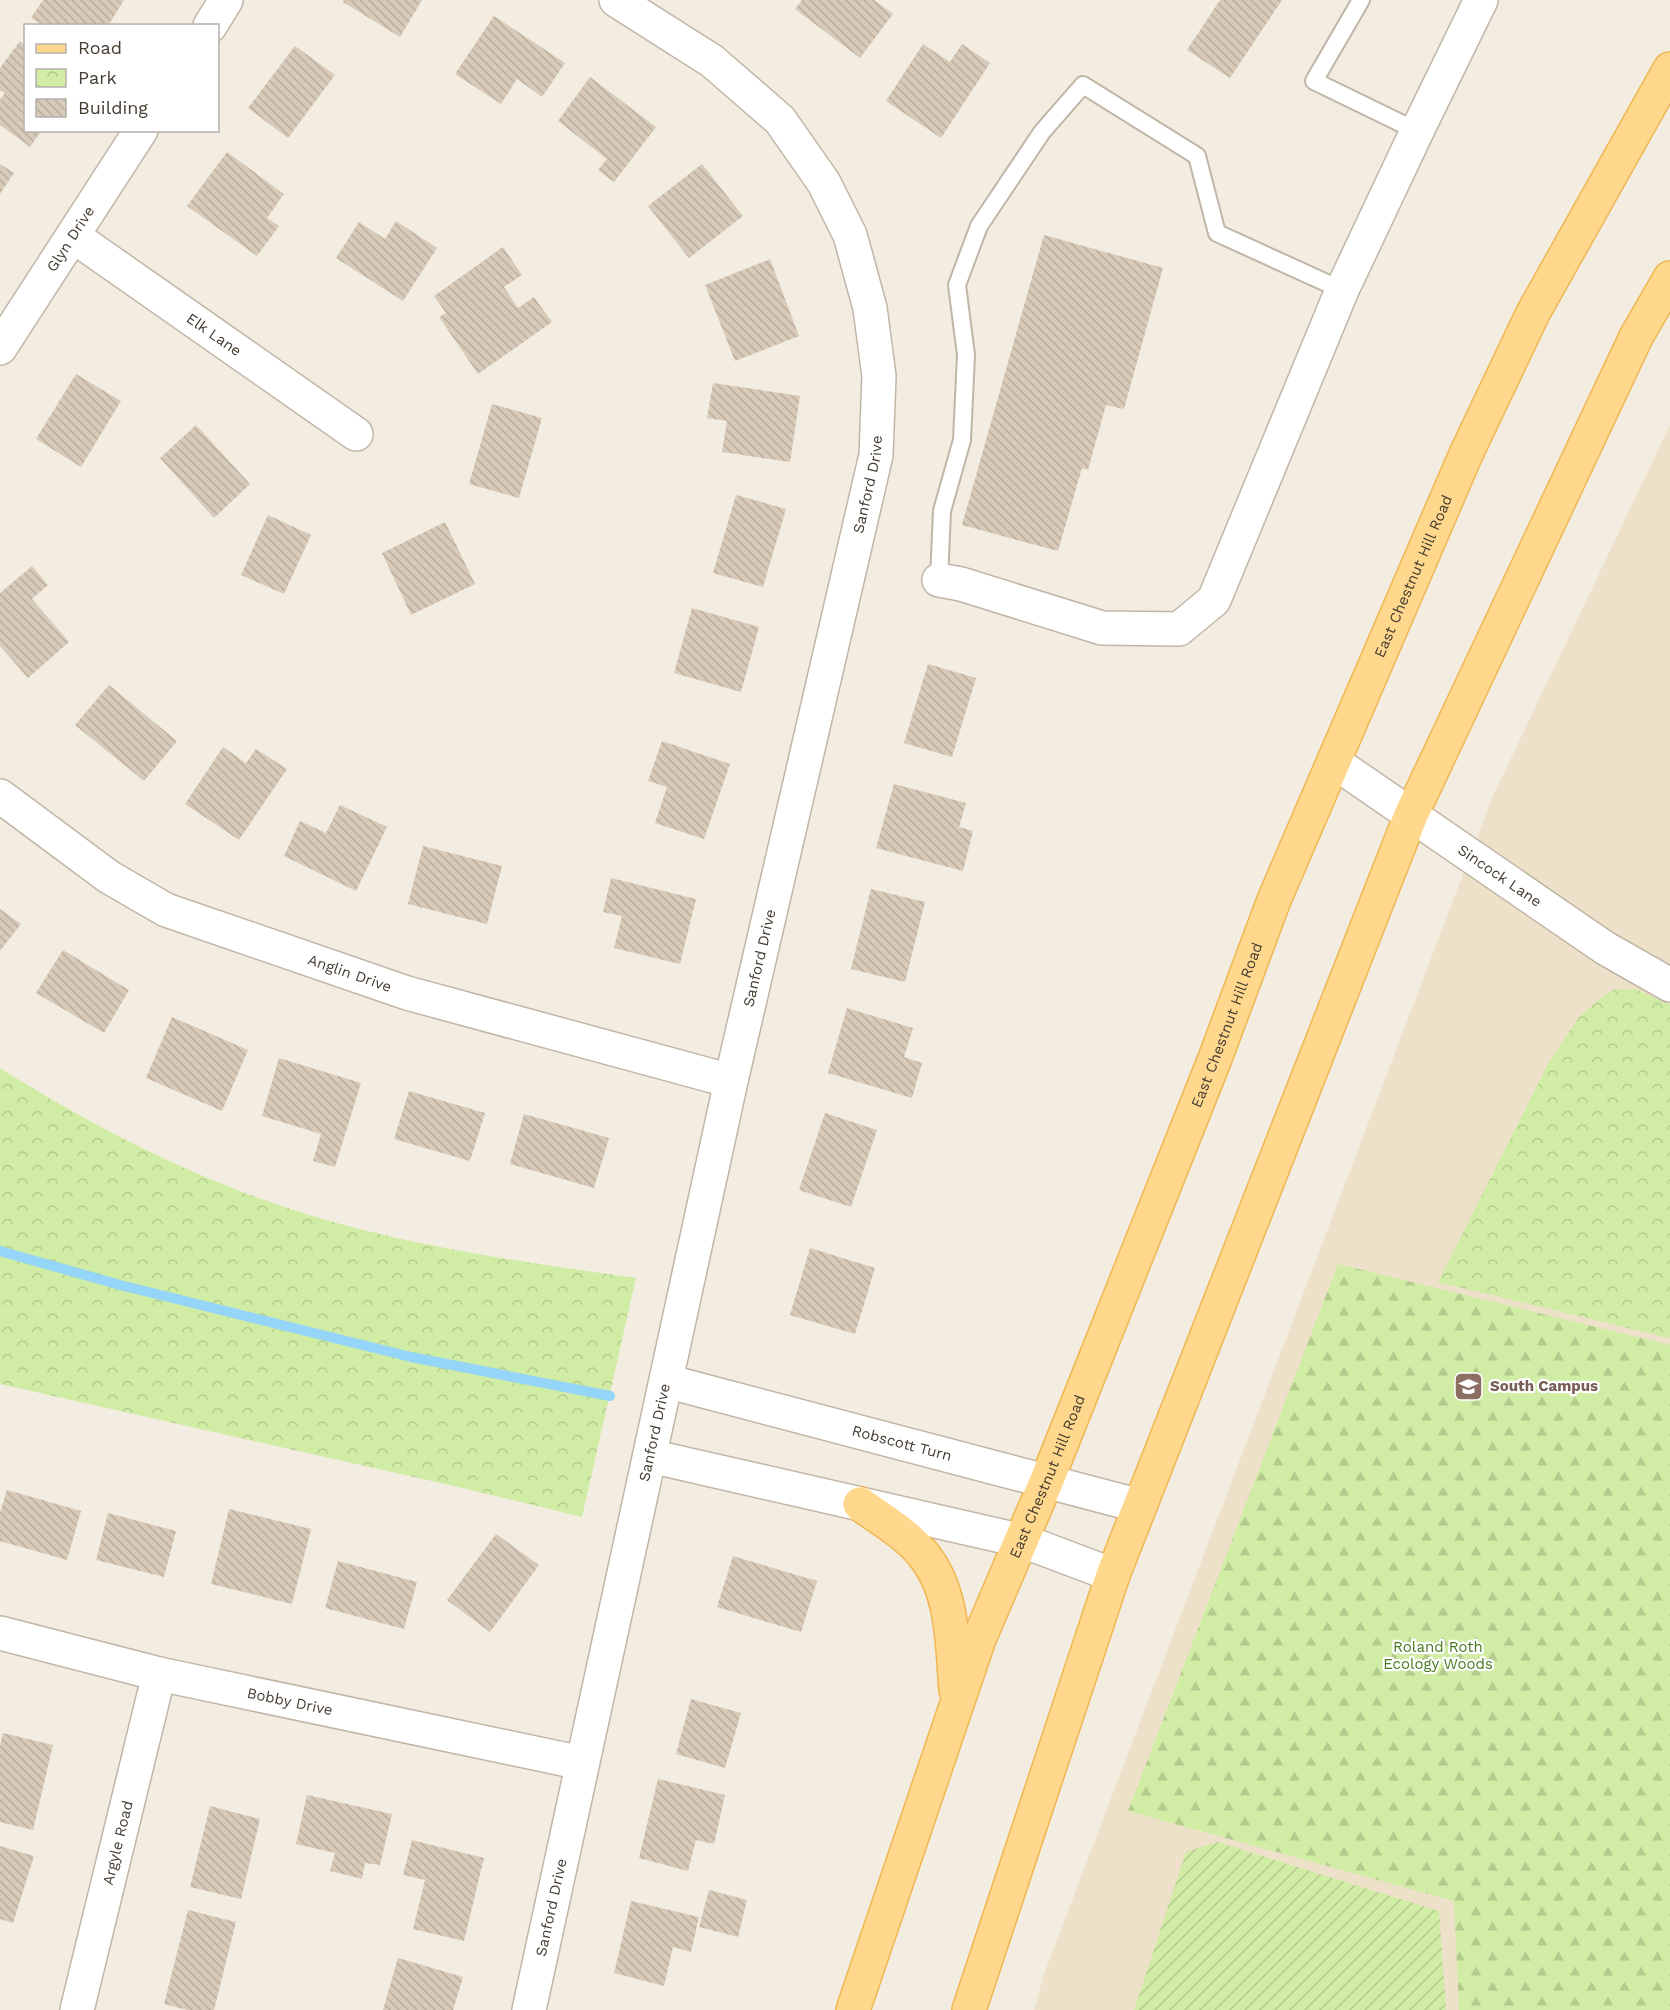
<svg xmlns="http://www.w3.org/2000/svg" width="1670" height="2010" font-family="'Work Sans',sans-serif">
  <defs>
    <pattern id="forest-firs" width="22" height="20" patternUnits="userSpaceOnUse" patternTransform="scale(1.5)"><rect width="22" height="20" fill="#d0eca5"/><path d="M5 1l3.5 6h-7zM16 11l3.5 6h-7z" fill="#b4cb8e"/></pattern>
    <pattern id="park-crowns" width="20" height="18" patternUnits="userSpaceOnUse" patternTransform="scale(1.5)"><rect width="20" height="18" fill="#d0eca5"/><path d="M2 6a3 3 0 1 1 6 0M12 15a3 3 0 1 1 6 0" fill="none" stroke="#b4cb8e"/></pattern>
    <pattern id="garden-furrows" width="10" height="10" patternUnits="userSpaceOnUse" patternTransform="scale(1.5)"><rect width="10" height="10" fill="#d0eca5"/><path d="M-1 1l2-2M0 10L10 0M9 11l2-2" fill="none" stroke="#b4cb8e"/></pattern>
    <pattern id="building-back-hatch" width="6" height="6" patternUnits="userSpaceOnUse" patternTransform="scale(1.5)"><rect width="6" height="6" fill="#d8cab8"/><path d="M-1 5l2 2M0 0l6 6M5-1l2 2" fill="none" stroke="#bbae9f"/></pattern>
  </defs>
  <rect width="100%" height="100%" fill="#f3ece1"/>
  <path fill="#ede1c9" d="M 1670,425 L 1670,2010 L 1034,2010 L 1044,1974 L 1492,798 Z"/>
  <path fill="url(#forest-firs)" d="M 1338,1264 L 1670,1345 L 1670,2010 L 1459,2010 L 1454,1901 L 1128,1811 Z"/>
  <g fill="url(#park-crowns)">
    <path d="M 1636,989 L 1670,1005 L 1670,1338 L 1438,1282 L 1549,1062 L 1578,1018 L 1597,1001 L 1613,990 Z"/>
    <path d="M 0,1068 C 111,1138 231,1197 359,1229 C 450,1252 543,1265 636,1278 L 582,1517 L 454,1486 L 0,1384 Z"/>
  </g>
  <path fill="url(#garden-furrows)" d="M 1217,1842 L 1439,1911 L 1446,2010 L 1134,2010 L 1186,1852 Z"/>
  <g fill="none" stroke-linecap="round" stroke-linejoin="round">
    <path stroke="#95d5f7" stroke-width="10" d="M 0,1251 L 120,1285 L 411,1357 L 610,1396"/>
  </g>
  <g fill="url(#building-back-hatch)">
    <path d="M 43,0 L 124,0 L 108,26 L 44,26 L 31,18 Z"/>
    <path d="M 344,0 L 422,0 L 400,37 L 343,2 Z"/>
    <path d="M 802,0 L 874,0 L 893,14 L 860,58 L 795,9 Z"/>
    <path d="M 1220,0 L 1282,0 L 1230,78 L 1187,50 Z"/>
    <path d="M 494,16 L 565,63 L 542,97 L 517,79 L 501,104 L 455,74 Z"/>
    <path d="M 20,41 L 26,46 L 26,130 L 42,130 L 30,147 L 0,125 L 0,100 L 5,93 L 0,90 L 0,68 Z"/>
    <path d="M 923,44 L 950,62 L 962,44 L 990,63 L 941,138 L 886,101 Z"/>
    <path d="M 295,46 L 335,75 L 288,138 L 248,108 Z"/>
    <path d="M 590,77 L 656,127 L 614,182 L 598,170 L 607,159 L 558,121 Z"/>
    <path d="M 227,152 L 284,194 L 267,218 L 279,226 L 257,256 L 187,206 Z"/>
    <path d="M 0,164 L 14,173 L 0,194 Z"/>
    <path d="M 702,164 L 743,216 L 689,258 L 648,206 Z"/>
    <path d="M 396,221 L 437,248 L 403,301 L 336,258 L 359,222 L 385,239 Z"/>
    <path d="M 1044,235 L 1163,268 L 1124,409 L 1106,405 L 1088,470 L 1082,468 L 1058,551 L 962,525 Z"/>
    <path d="M 503,247 L 522,275 L 504,287 L 518,308 L 534,297 L 552,322 L 478,374 L 439,317 L 446,313 L 434,296 Z"/>
    <path d="M 770,259 L 799,336 L 735,361 L 705,285 Z"/>
    <path d="M 76,374 L 121,401 L 81,467 L 36,439 Z"/>
    <path d="M 713,383 L 800,396 L 790,462 L 722,452 L 727,421 L 707,418 Z"/>
    <path d="M 492,404 L 542,418 L 519,498 L 469,484 Z"/>
    <path d="M 196,425 L 250,484 L 214,518 L 160,458 Z"/>
    <path d="M 736,495 L 786,509 L 763,587 L 713,573 Z"/>
    <path d="M 268,515 L 311,535 L 284,594 L 241,575 Z"/>
    <path d="M 445,522 L 475,584 L 411,615 L 382,553 Z"/>
    <path d="M 32,566 L 48,585 L 32,599 L 69,642 L 28,678 L 0,646 L 0,593 Z"/>
    <path d="M 692,608 L 759,627 L 741,692 L 674,673 Z"/>
    <path d="M 928,664 L 976,678 L 952,757 L 904,743 Z"/>
    <path d="M 109,685 L 177,741 L 144,781 L 75,725 Z"/>
    <path d="M 662,741 L 730,764 L 704,839 L 655,823 L 667,787 L 648,781 Z"/>
    <path d="M 223,747 L 246,763 L 256,749 L 287,769 L 239,840 L 185,804 Z"/>
    <path d="M 894,784 L 966,803 L 959,827 L 973,831 L 963,871 L 876,848 Z"/>
    <path d="M 340,805 L 387,827 L 356,891 L 284,856 L 300,821 L 326,833 Z"/>
    <path d="M 423,846 L 502,866 L 487,924 L 408,904 Z"/>
    <path d="M 611,878 L 696,899 L 680,964 L 614,948 L 622,916 L 603,912 Z"/>
    <path d="M 871,889 L 925,902 L 905,982 L 851,969 Z"/>
    <path d="M 0,909 L 21,924 L 0,951 Z"/>
    <path d="M 63,950 L 129,990 L 104,1033 L 36,993 Z"/>
    <path d="M 847,1008 L 913,1028 L 904,1057 L 922,1063 L 912,1098 L 828,1073 Z"/>
    <path d="M 172,1017 L 248,1050 L 222,1111 L 146,1078 Z"/>
    <path d="M 279,1058 L 361,1083 L 335,1167 L 313,1161 L 321,1134 L 262,1116 Z"/>
    <path d="M 409,1091 L 485,1113 L 470,1161 L 394,1139 Z"/>
    <path d="M 825,1113 L 877,1130 L 851,1207 L 799,1190 Z"/>
    <path d="M 524,1114 L 609,1138 L 594,1188 L 510,1164 Z"/>
    <path d="M 810,1248 L 875,1268 L 855,1334 L 790,1315 Z"/>
    <path d="M 7,1490 L 81,1511 L 67,1560 L 0,1541 L 0,1513 Z"/>
    <path d="M 229,1509 L 311,1529 L 292,1604 L 211,1584 Z"/>
    <path d="M 108,1513 L 176,1531 L 164,1577 L 96,1560 Z"/>
    <path d="M 496,1534 L 539,1565 L 490,1632 L 447,1600 Z"/>
    <path d="M 733,1556 L 817,1581 L 801,1632 L 717,1607 Z"/>
    <path d="M 338,1561 L 417,1582 L 404,1629 L 325,1608 Z"/>
    <path d="M 691,1699 L 741,1713 L 725,1768 L 676,1754 Z"/>
    <path d="M 3,1733 L 53,1745 L 33,1830 L 0,1822 L 0,1746 Z"/>
    <path d="M 658,1779 L 725,1795 L 714,1844 L 696,1840 L 688,1871 L 639,1858 Z"/>
    <path d="M 307,1795 L 392,1814 L 380,1865 L 365,1863 L 362,1879 L 330,1871 L 335,1853 L 296,1844 Z"/>
    <path d="M 210,1806 L 260,1819 L 241,1899 L 190,1887 Z"/>
    <path d="M 412,1840 L 484,1858 L 464,1941 L 413,1929 L 425,1880 L 403,1875 Z"/>
    <path d="M 0,1846 L 34,1856 L 13,1923 L 0,1919 Z"/>
    <path d="M 709,1890 L 747,1900 L 738,1937 L 699,1927 Z"/>
    <path d="M 631,1901 L 699,1917 L 691,1952 L 673,1947 L 664,1986 L 614,1973 Z"/>
    <path d="M 188,1910 L 236,1922 L 214,2010 L 188,2010 L 164,2004 Z"/>
    <path d="M 398,1958 L 463,1977 L 453,2010 L 383,2010 Z"/>
  </g>
  <g fill="none" stroke-linecap="round" stroke-linejoin="round">
    <defs>
      <g id="lane">
        <path d="M 1361,0 L 1314,81 L 1417,131"/>
        <path d="M 939,580 L 942,511 L 962,440 L 966,355 L 957,285 L 979,226 L 1042,132 L 1083,85 L 1197,156 L 1217,233 L 1342,290"/>
      </g>
      <g id="street">
        <path d="M 210,26 L 226,0"/>
        <path id="s1" d="M 73,236 L 356,434"/>
        <path id="s2" d="M 0,348 L 141,130"/>
        <path d="M 939,580 L 961,584 L 1102,628 L 1179,629 L 1214,600 L 1342,290 L 1417,131 L 1481,0"/>
        <path id="s3" d="M 1334,762 L 1605,948 L 1670,985"/>
        <path id="s4" d="M 0,796 L 109,877 L 166,910 L 407,993 L 731,1081"/>
        <path id="s5" d="M 666,1381 L 1140,1506"/>
        <path d="M 650,1456 L 1023,1541 L 1113,1575"/>
        <path id="s6" d="M 0,1633 L 159,1674 L 582,1763"/>
        <path id="s7" d="M 77,2010 L 159,1674"/>
        <path id="s8" d="M 529,2010 L 731,1081 L 876,455 L 879,376 L 870,308 L 850,235 L 824,183 L 780,120 L 712,61 L 616,0"/>
      </g>
      <g id="primary">
        <path d="M 860,1504 C 881,1519 905,1533 922,1553 C 954,1590 952,1644 956,1690"/>
        <path id="s9" d="M 853,2010 L 979,1639 L 1047,1480 L 1214,1061 L 1274,900 L 1466,454 L 1533,313 L 1670,69"/>
        <path d="M 969,2010 L 1113,1575 L 1411,815 L 1636,337 L 1670,278"/>
      </g>
    </defs>
    <use href="#lane" stroke="#c1b6a6" stroke-width="20"/>
    <use href="#street" stroke="#c1b6a6" stroke-width="36"/>
    <use href="#primary" stroke="#efb752" stroke-width="36"/>
    <use href="#lane" stroke="#fff" stroke-width="16"/>
    <use href="#street" stroke="#fff" stroke-width="33"/>
    <use href="#primary" stroke="#ffd88d" stroke-width="33"/>
  </g>
  <defs>
    <symbol id="university-square" viewBox="-11 -11 22 22"><rect x="-9" y="-9" width="18" height="18" rx="4" fill="#8d6e63" stroke="#fff"/><path d="M0-5L7-2L0 1L-7-2ZM-4 1L0 2.5L4 1V4Q0 6-4 4Z" fill="#fff"/></symbol>
  </defs>
  <g fill-rule="evenodd">
    <use href="#university-square" x="1452" y="1370" width="33" height="33"/>
  </g>
  <g text-anchor="middle" stroke-width="4.5" stroke-linejoin="round" paint-order="stroke">
    <g font-size="15" fill="#443c31" stroke="#fff">
      <text dy="5" stroke="none"><textPath href="#s2" startOffset="130">Glyn Drive</textPath></text>
      <text dy="5" stroke="none"><textPath href="#s1" startOffset="172">Elk Lane</textPath></text>
      <text dy="5" stroke="none"><textPath href="#s8" startOffset="1563">Sanford Drive</textPath></text>
      <text dy="5" stroke="none"><textPath href="#s9" startOffset="1540">East Chestnut Hill Road</textPath></text>
      <text dy="5" stroke="none"><textPath href="#s3" startOffset="201">Sincock Lane</textPath></text>
      <text dy="5" stroke="none"><textPath href="#s8" startOffset="1077">Sanford Drive</textPath></text>
      <text dy="5" stroke="none"><textPath href="#s4" startOffset="396">Anglin Drive</textPath></text>
      <text dy="5" stroke="none"><textPath href="#s9" startOffset="1054">East Chestnut Hill Road</textPath></text>
      <text dy="5" stroke="none"><textPath href="#s8" startOffset="591">Sanford Drive</textPath></text>
      <text dy="5" stroke="none"><textPath href="#s5" startOffset="244">Robscott Turn</textPath></text>
      <text dy="5" stroke="none"><textPath href="#s9" startOffset="568">East Chestnut Hill Road</textPath></text>
      <text dy="5" stroke="none"><textPath href="#s6" startOffset="298">Bobby Drive</textPath></text>
      <text dy="5" stroke="none"><textPath href="#s7" startOffset="172">Argyle Road</textPath></text>
      <text dy="5" stroke="none"><textPath href="#s8" startOffset="105">Sanford Drive</textPath></text>
    </g>
    <g font-size="15" font-weight="bold" fill="#785e54" stroke="#fff" text-anchor="start">
      <text x="1490" y="1391">South Campus</text>
    </g>
    <g font-size="15" fill="#477a20" stroke="#fff">
      <text x="1438" y="1652">Roland Roth<tspan x="1438" dy="17">Ecology Woods</tspan></text>
    </g>
  </g>
  <rect x="24" y="24" width="195" height="108" fill="#ffffff" stroke="#b4b1ad" stroke-width="1.5"/>
  <rect x="36" y="44" width="30" height="9" fill="#ffd88d" stroke="#b4b1ad" stroke-width="1.5"/>
  <text x="78" y="54" font-size="18" fill="#443c31">Road</text>
  <rect x="36" y="69" width="30" height="18" fill="url(#park-crowns)" stroke="#b4b1ad" stroke-width="1.5"/>
  <text x="78" y="84" font-size="18" fill="#443c31">Park</text>
  <rect x="36" y="99" width="30" height="18" fill="url(#building-back-hatch)" stroke="#b4b1ad" stroke-width="1.5"/>
  <text x="78" y="114" font-size="18" fill="#443c31">Building</text>
</svg>
